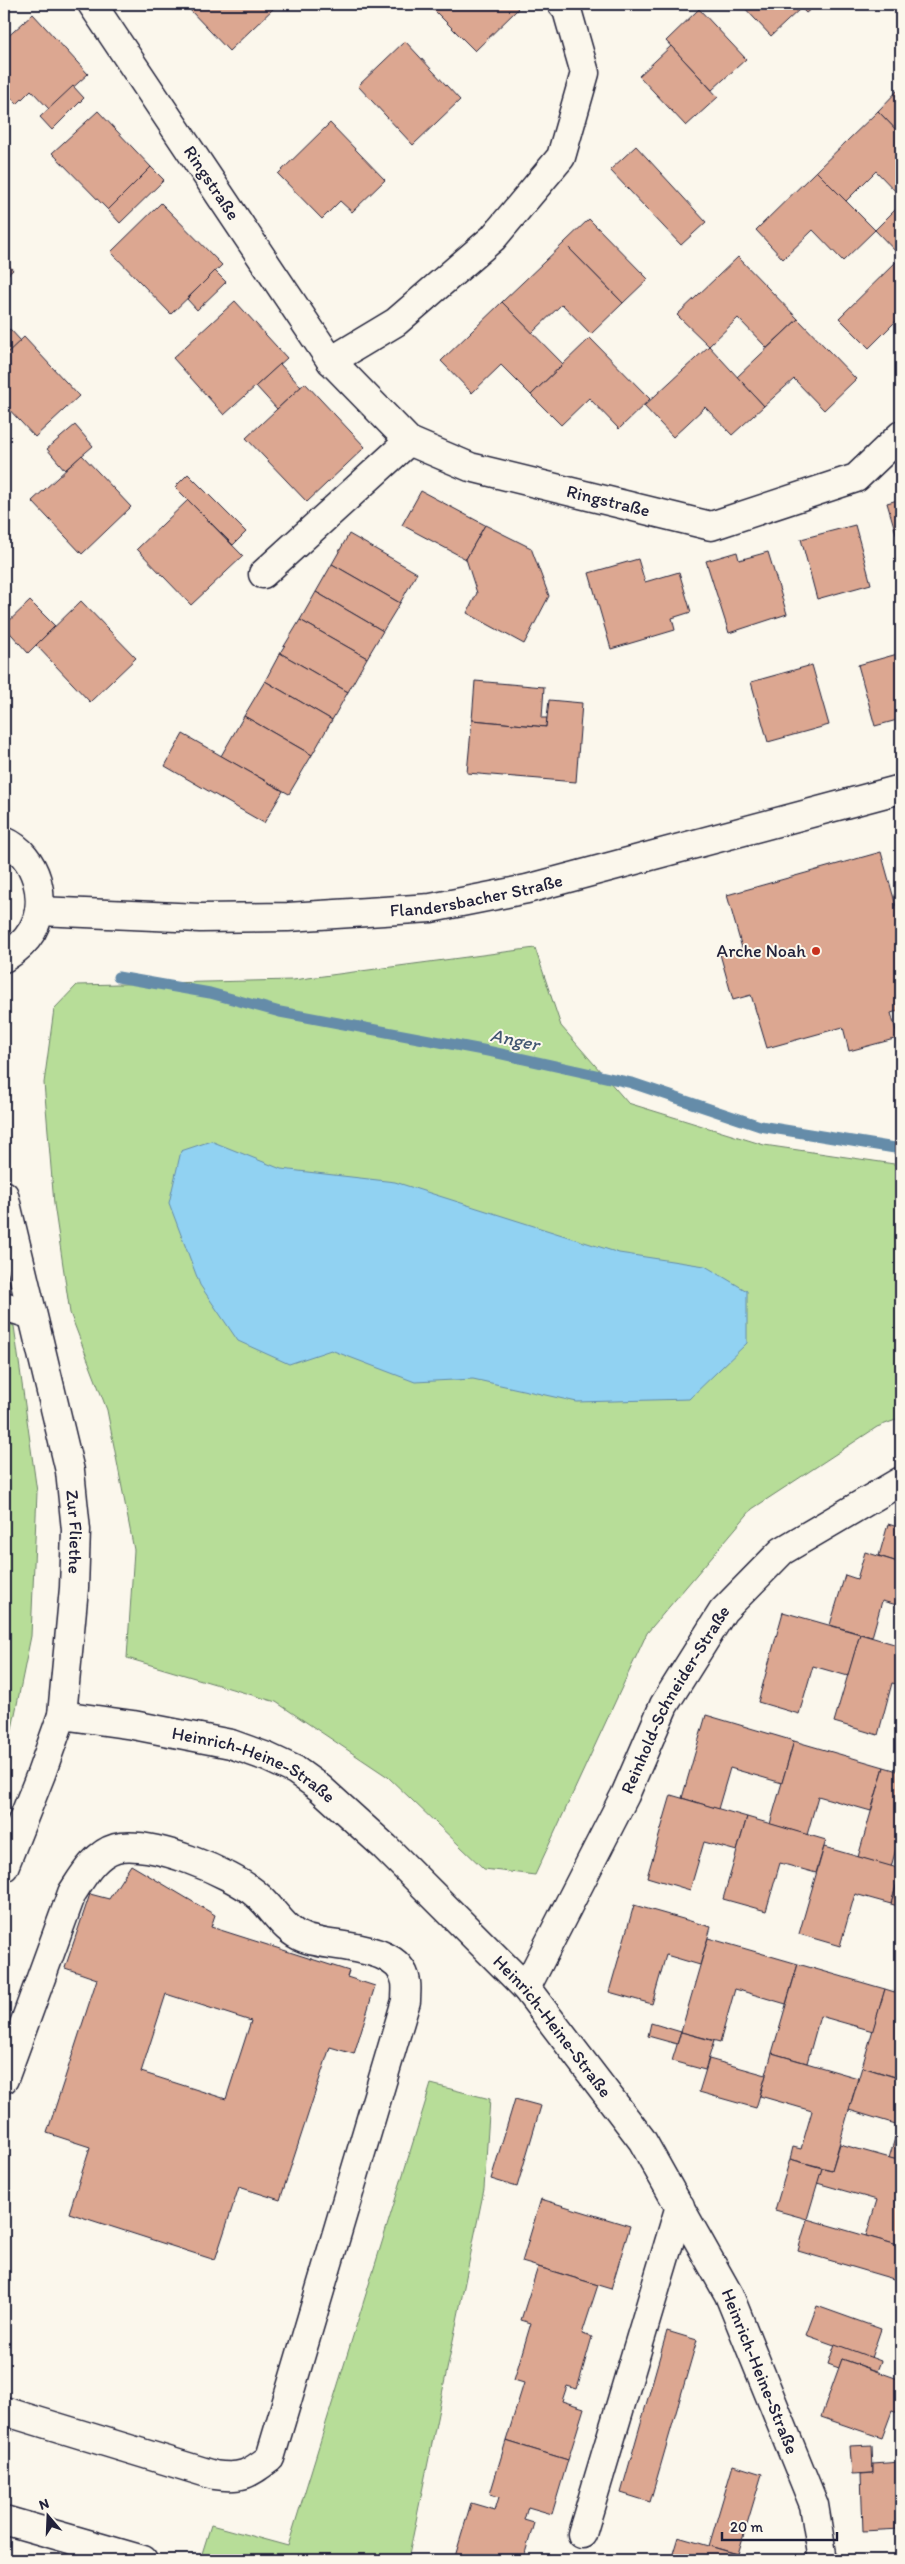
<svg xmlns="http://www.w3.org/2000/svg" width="905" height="2564" font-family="Itim,sans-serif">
  <rect width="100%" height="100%" fill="#fbf7ec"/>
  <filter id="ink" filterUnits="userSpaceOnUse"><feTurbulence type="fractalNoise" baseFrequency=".02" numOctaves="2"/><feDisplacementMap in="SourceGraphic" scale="10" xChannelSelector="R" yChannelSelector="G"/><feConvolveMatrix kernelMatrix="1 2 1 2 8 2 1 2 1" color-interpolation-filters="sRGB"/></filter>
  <g filter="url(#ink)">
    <g fill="#b7dd98" stroke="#6c806a">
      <path d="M 535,948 L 561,1026 L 628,1103 L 764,1145 L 901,1165 L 901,1418 L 877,1427 L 752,1509 L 647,1633 L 535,1875 L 484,1869 L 388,1777 L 276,1702 L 127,1658 L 134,1550 L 107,1410 L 70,1313 L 54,1204 L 44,1083 L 54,1009 L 77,985 L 293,980 Z"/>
      <path d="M 4,1322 L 14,1326 L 37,1492 L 31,1636 L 4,1768 Z"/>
      <path d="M 431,2084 L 490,2099 L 484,2189 L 408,2560 L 200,2560 L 211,2525 L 288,2546 Z"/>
    </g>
    <path fill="#91d2f2" stroke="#658ca9" d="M 211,1141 L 281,1169 L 395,1182 L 619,1253 L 705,1266 L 747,1291 L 747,1343 L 689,1399 L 577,1402 L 473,1379 L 415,1382 L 331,1350 L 289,1364 L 238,1341 L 200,1285 L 169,1203 L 181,1151 Z"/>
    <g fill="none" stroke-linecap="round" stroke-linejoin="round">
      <path stroke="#658ca9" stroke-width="11" d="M 118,977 L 210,993 L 280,1012 L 488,1051 L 632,1083 L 760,1126 L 901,1149"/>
    </g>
    <g fill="#dca791" stroke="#22223b" fill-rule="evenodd">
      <path d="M 194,4 L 272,4 L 275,7 L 229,51 L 189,9 Z"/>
      <path d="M 430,4 L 513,4 L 518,9 L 475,51 L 429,5 Z"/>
      <path d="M 741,4 L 797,4 L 801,8 L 771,36 Z"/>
      <path d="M 797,4 L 817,4 L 806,13 Z"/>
      <path d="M 699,9 L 746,59 L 712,90 L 666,41 Z"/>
      <path d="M 33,14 L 88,74 L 49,109 L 31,90 L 17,104 L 4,90 L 4,40 Z"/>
      <path d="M 405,41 L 460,100 L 413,145 L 358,86 Z"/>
      <path d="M 671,46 L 718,97 L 686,126 L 639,76 Z"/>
      <path d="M 73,86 L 84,98 L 52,130 L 40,117 Z"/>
      <path d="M 901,87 L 901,135 L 878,111 Z"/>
      <path d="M 98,111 L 151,167 L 108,210 L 52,153 Z"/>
      <path d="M 878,111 L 901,135 L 901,197 L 876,171 L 846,201 L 816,171 Z"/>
      <path d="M 330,123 L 385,180 L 352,212 L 340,201 L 322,219 L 278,174 Z"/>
      <path d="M 636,146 L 706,222 L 681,245 L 610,170 Z"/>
      <path d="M 151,167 L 164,180 L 120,223 L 108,210 Z"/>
      <path d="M 816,171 L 875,230 L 843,261 L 813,230 L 783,259 L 756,230 Z"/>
      <path d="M 161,203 L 222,265 L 171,314 L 111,252 Z"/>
      <path d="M 901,204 L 901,257 L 875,230 Z"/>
      <path d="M 589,219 L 648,279 L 623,303 L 564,243 Z"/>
      <path d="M 564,243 L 623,303 L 591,334 L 562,304 L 532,333 L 502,302 Z"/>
      <path d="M 738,257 L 798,319 L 767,348 L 738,318 L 709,346 L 677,315 Z"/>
      <path d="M 901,257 L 901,320 L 899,318 L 869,348 L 839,318 Z"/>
      <path d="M 4,260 L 13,270 L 4,278 Z"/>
      <path d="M 215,271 L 226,282 L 197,310 L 187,299 Z"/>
      <path d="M 235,301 L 287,358 L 224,415 L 173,358 Z"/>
      <path d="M 502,302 L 563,364 L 531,395 L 501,365 L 472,393 L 441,361 Z"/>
      <path d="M 798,319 L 856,379 L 824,410 L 794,379 L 764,406 L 737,377 Z"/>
      <path d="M 10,329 L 21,341 L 4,356 L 4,334 Z"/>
      <path d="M 24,337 L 79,396 L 35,437 L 4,404 L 4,356 Z"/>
      <path d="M 590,338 L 650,399 L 619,429 L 589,398 L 561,425 L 531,395 Z"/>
      <path d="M 709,346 L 764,406 L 732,435 L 705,407 L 673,437 L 644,406 Z"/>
      <path d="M 280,364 L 301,387 L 277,409 L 256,386 Z"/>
      <path d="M 305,383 L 365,447 L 307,502 L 246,438 Z"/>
      <path d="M 75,425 L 93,446 L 65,470 L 47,449 Z"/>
      <path d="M 82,455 L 131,507 L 82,554 L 32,501 Z"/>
      <path d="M 188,474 L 246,532 L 233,545 L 175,487 Z"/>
      <path d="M 421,491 L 485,525 L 466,559 L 402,525 Z"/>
      <path d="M 901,499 L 901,550 L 887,503 Z"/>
      <path d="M 188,500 L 243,556 L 191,605 L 137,549 Z"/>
      <path d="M 485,525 L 531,548 L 549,596 L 524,644 L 467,613 L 477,593 L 466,559 Z"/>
      <path d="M 855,525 L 871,584 L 817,599 L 801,539 Z"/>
      <path d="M 349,534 L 417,573 L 400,603 L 332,564 Z"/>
      <path d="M 737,552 L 739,560 L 768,552 L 787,614 L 729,633 L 706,561 Z"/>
      <path d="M 638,559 L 645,582 L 679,572 L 691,612 L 672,618 L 675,630 L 611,649 L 589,573 Z"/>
      <path d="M 332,564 L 400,603 L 383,631 L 316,592 Z"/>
      <path d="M 316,592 L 383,631 L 367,658 L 300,620 Z"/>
      <path d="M 30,601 L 55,626 L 28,653 L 4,626 Z"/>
      <path d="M 81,601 L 136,658 L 90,702 L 36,645 Z"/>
      <path d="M 300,620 L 367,658 L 348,692 L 280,653 Z"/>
      <path d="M 280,653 L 348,692 L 332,720 L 265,681 Z"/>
      <path d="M 901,653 L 901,719 L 875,726 L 858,665 Z"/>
      <path d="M 812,665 L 829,725 L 768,742 L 751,682 Z"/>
      <path d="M 265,681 L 332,720 L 312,755 L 244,716 Z"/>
      <path d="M 475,681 L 544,687 L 542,718 L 547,718 L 546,727 L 472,720 Z"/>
      <path d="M 549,700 L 582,703 L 576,782 L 467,773 L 472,720 L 546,727 Z"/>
      <path d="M 244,716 L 312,755 L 289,794 L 221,756 Z"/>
      <path d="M 183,734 L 283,791 L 264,823 L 165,766 Z"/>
      <path d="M 881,852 L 896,906 L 901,905 L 901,1010 L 891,1013 L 898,1038 L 849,1051 L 843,1027 L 767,1048 L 751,995 L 733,1000 L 720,954 L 742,948 L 727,895 Z"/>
      <path d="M 888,1524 L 901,1528 L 901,1563 L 879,1556 Z"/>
      <path d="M 865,1552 L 901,1563 L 901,1606 L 882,1601 L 872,1637 L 830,1625 L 845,1575 L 857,1579 Z"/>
      <path d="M 783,1612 L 860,1634 L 848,1676 L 813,1666 L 799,1714 L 758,1702 Z"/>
      <path d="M 860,1634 L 901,1646 L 901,1685 L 892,1683 L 878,1735 L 834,1722 Z"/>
      <path d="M 706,1715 L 794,1741 L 782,1783 L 730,1768 L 718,1809 L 682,1798 Z"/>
      <path d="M 794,1741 L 884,1767 L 871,1811 L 818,1796 L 807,1835 L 770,1824 Z"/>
      <path d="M 884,1767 L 901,1772 L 901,1831 L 891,1867 L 858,1857 Z"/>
      <path d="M 671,1795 L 747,1817 L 737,1851 L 704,1842 L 690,1890 L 647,1877 Z"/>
      <path d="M 747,1817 L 826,1840 L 816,1873 L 780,1863 L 766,1911 L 723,1899 Z"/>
      <path d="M 824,1847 L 901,1869 L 891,1904 L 855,1894 L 840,1946 L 799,1934 Z"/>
      <path d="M 131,1865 L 215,1915 L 211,1927 L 349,1971 L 347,1977 L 375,1986 L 354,2054 L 330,2047 L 280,2200 L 239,2187 L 215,2260 L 69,2213 L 90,2147 L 47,2133 L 97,1979 L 65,1968 L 90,1894 L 109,1899 ZM 166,1994 L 251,2021 L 226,2099 L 141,2072 Z"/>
      <path d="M 901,1869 L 901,1907 L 891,1904 Z"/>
      <path d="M 634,1905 L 711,1927 L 700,1965 L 666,1955 L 652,2004 L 609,1992 Z"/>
      <path d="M 708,1938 L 798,1964 L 786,2004 L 735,1989 L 720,2042 L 681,2032 Z"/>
      <path d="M 798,1964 L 885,1989 L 873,2031 L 820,2016 L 807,2063 L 772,2053 Z"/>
      <path d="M 885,1989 L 901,1994 L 901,2071 L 899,2078 L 862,2067 Z"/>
      <path d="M 651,2023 L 681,2032 L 677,2044 L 648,2036 Z"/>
      <path d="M 681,2032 L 714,2041 L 705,2070 L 672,2061 Z"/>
      <path d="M 772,2053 L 858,2078 L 832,2170 L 790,2159 L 793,2147 L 801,2149 L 812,2111 L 760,2096 Z"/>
      <path d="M 709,2059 L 766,2075 L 756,2108 L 699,2092 Z"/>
      <path d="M 862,2067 L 901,2079 L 901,2161 L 889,2158 L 899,2125 L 849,2110 Z"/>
      <path d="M 515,2099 L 541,2106 L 517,2187 L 491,2179 Z"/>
      <path d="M 840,2144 L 901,2161 L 901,2246 L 866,2236 L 877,2200 L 817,2183 L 822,2168 L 832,2170 Z"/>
      <path d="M 790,2159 L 822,2168 L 807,2219 L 775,2210 Z"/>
      <path d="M 541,2199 L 630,2226 L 611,2289 L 522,2262 Z"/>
      <path d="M 807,2219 L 901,2246 L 901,2267 L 897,2280 L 798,2251 Z"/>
      <path d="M 538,2267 L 598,2285 L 582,2334 L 592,2337 L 577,2389 L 567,2386 L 562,2401 L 584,2408 L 568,2460 L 506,2441 L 524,2383 L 514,2380 L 531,2323 L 521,2320 Z"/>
      <path d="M 817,2306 L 881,2329 L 871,2358 L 806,2335 Z"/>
      <path d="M 667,2331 L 697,2340 L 650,2502 L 621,2493 Z"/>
      <path d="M 835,2344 L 881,2361 L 877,2371 L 842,2359 L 839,2368 L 828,2364 Z"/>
      <path d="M 842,2359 L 901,2380 L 901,2414 L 892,2411 L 882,2438 L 821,2417 Z"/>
      <path d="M 506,2441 L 568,2460 L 552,2514 L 528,2507 L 524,2520 L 534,2523 L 523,2560 L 454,2560 L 471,2503 L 495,2510 L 499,2497 L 490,2494 Z"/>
      <path d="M 872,2445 L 873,2473 L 852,2474 L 850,2446 Z"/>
      <path d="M 901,2462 L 901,2529 L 863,2531 L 861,2474 L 873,2473 L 873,2464 Z"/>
      <path d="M 733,2465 L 762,2474 L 738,2554 L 709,2546 Z"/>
      <path d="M 678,2537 L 709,2546 L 757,2560 L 671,2560 Z"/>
    </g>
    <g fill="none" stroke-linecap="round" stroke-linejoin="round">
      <defs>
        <g id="minor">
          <path id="s1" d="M 92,4 L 331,361 L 409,441 L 470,467 L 711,526 L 856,478 L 901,435"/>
          <path d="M 331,361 L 396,322 L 493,238 L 561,157 L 585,73 L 567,10 L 562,4"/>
          <path d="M 263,574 L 409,441"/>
          <path d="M 4,841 C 37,855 49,901 32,931 C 25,943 15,951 4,958"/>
          <path id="s2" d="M 39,911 L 200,918 L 288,917 L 431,908 L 527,889 L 901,789"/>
          <path id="s3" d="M 4,1195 L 70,1471 L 76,1530 L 74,1588 L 62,1715 L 41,1774 L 4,1867"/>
          <path d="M 4,1306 L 32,1315"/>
          <path id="s4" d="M 62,1715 L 133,1725 L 231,1744 L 267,1757 L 295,1770 L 320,1788 L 385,1847 L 526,1988 L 642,2140 L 729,2295 L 814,2505 L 823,2560"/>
          <path id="s5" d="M 526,1988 L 625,1795 L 664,1705 L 723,1611 L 782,1551 L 901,1481"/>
          <path d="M 4,2079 L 72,1893 C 83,1876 95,1854 116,1848 C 149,1839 231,1872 257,1895 C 273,1908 284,1931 304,1938 C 332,1949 400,1943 406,1982 C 407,1988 406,1995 406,2001 L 270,2458 C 249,2474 242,2479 214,2475 L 4,2411"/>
          <path d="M 4,2520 L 143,2560"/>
          <path d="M 582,2534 L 680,2206"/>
        </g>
      </defs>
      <use href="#minor" stroke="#22223b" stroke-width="31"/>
      <use href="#minor" stroke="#fbf7ec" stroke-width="28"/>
    </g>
  </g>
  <circle fill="#c8321e" stroke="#fbf7ec" stroke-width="2" cx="816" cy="951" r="5"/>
  <g text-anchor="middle" stroke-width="4" stroke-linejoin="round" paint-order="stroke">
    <g font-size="18" fill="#22223b" stroke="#fbf7ec">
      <text dy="6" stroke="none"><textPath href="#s1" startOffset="215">Ringstraße</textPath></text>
      <text dy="6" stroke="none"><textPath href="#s1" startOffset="750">Ringstraße</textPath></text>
      <text dy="6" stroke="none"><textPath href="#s2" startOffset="439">Flandersbacher Straße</textPath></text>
      <text dy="6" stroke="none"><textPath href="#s3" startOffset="345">Zur Fliethe</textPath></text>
      <text dy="6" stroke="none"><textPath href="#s5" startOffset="325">Reinhold-Schneider-Straße</textPath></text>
      <text dy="6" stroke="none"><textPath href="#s4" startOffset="200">Heinrich-Heine-Straße</textPath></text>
      <text dy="6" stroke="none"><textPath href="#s4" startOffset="605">Heinrich-Heine-Straße</textPath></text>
      <text dy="6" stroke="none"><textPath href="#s4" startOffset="1010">Heinrich-Heine-Straße</textPath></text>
    </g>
    <g font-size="18" fill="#22223b" stroke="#fbf7ec" text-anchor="end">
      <text x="806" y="957">Arche Noah</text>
    </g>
    <g font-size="19" font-style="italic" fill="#435772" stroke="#fbf7ec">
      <text transform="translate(515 1039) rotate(12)" y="7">Anger</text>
    </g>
  </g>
  <rect width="905" height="2564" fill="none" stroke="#fbf7ec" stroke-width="20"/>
  <rect x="10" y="10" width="885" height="2544" fill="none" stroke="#22223b" stroke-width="2" filter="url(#ink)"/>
  <g transform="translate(48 2516) rotate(341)" stroke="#fbf7ec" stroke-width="4" paint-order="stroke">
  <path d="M0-4L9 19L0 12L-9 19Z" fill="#22223b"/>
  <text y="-8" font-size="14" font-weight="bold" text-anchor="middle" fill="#22223b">N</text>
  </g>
  <path d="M722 2532v8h115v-8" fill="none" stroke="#22223b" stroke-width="2.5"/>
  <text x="730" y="2532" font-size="15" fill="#22223b" stroke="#fbf7ec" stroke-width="4" paint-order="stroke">20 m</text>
</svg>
